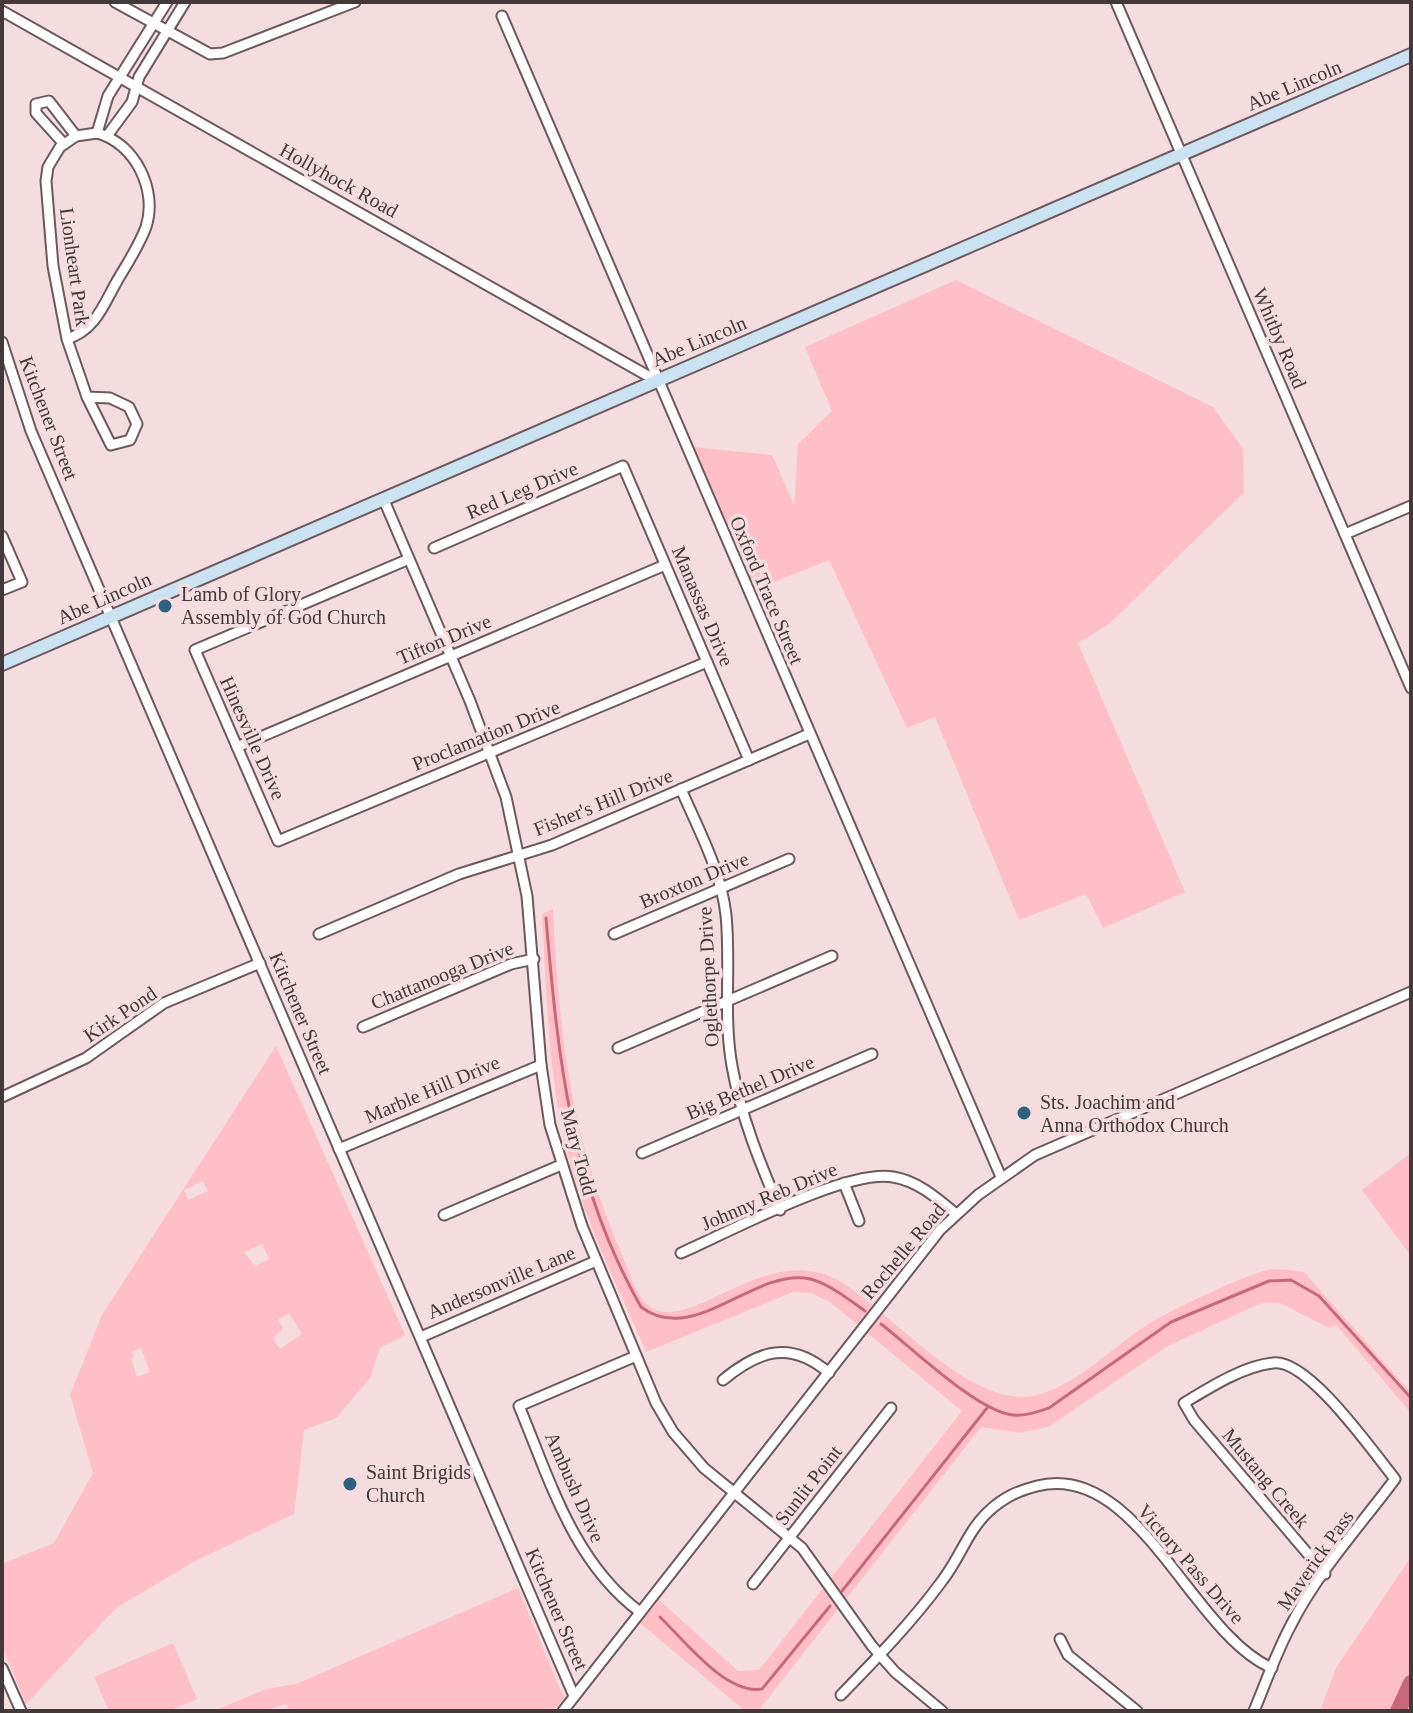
<svg xmlns="http://www.w3.org/2000/svg" width="1413" height="1713" font-family="'Times New Roman',serif">
  <rect width="100%" height="100%" fill="#f4dcdf"/>
  <g fill="#ffbfc7" fill-rule="evenodd">
    <path d="M 956,280 L 1213,407 L 1243,449 L 1244,492 L 1109,624 L 1078,643 L 1185,892 L 1103,928 L 1086,894 L 1019,920 L 935,717 L 907,728 L 829,560 L 754,590 L 693,447 L 772,455 L 794,505 L 798,444 L 832,411 L 805,347 Z"/>
    <path d="M 553,909 C 559,1038 571,1138 623,1257 C 631,1276 639,1310 664,1312 C 679,1313 692,1307 705,1302 C 749,1282 794,1254 841,1282 C 893,1313 975,1415 1041,1394 C 1080,1382 1113,1347 1147,1325 C 1165,1313 1249,1273 1268,1270 C 1281,1268 1291,1270 1304,1272 L 1411,1393 L 1411,1413 L 1337,1326 L 1327,1327 L 1280,1303 L 1261,1303 L 1168,1346 L 1048,1427 L 1019,1433 L 981,1427 L 758,1711 L 745,1711 L 640,1623 L 659,1600 L 738,1671 L 759,1670 L 962,1411 L 830,1302 L 811,1293 L 793,1292 L 646,1352 C 621,1293 590,1232 572,1170 C 548,1087 547,1000 542,914 Z"/>
    <path d="M 276,1046 L 405,1335 L 380,1348 L 370,1378 L 336,1418 L 304,1430 L 294,1514 L 195,1561 L 116,1608 L 26,1704 L 2,1646 L 2,1564 L 54,1543 L 93,1473 L 70,1395 L 102,1315 ZM 203,1181 L 208,1191 L 188,1200 L 184,1190 ZM 262,1244 L 269,1259 L 255,1266 L 244,1252 ZM 289,1313 L 302,1334 L 280,1349 L 273,1339 L 283,1328 L 278,1320 ZM 141,1348 L 150,1372 L 137,1377 L 131,1359 L 134,1357 L 132,1352 Z"/>
    <path d="M 1411,1153 L 1411,1256 L 1362,1190 Z"/>
    <path d="M 1411,1557 L 1411,1711 L 1320,1711 L 1336,1668 Z"/>
    <path d="M 518,1588 L 564,1698 L 554,1711 L 290,1711 L 286,1704 L 264,1711 L 214,1711 L 266,1689 L 296,1684 Z"/>
    <path d="M 173,1643 L 197,1699 L 169,1711 L 109,1711 L 94,1677 Z"/>
  </g>
  <g fill="none" stroke-linecap="round" stroke-linejoin="round">
    <g stroke="#c66a7a" stroke-width="3">
      <path d="M 546,918 C 558,1058 570,1182 641,1307 C 693,1346 750,1272 805,1278 C 826,1281 848,1299 865,1311"/>
      <path d="M 881,1324 C 911,1347 978,1412 1013,1415 C 1026,1416 1037,1412 1049,1408 L 1171,1322 L 1269,1281 L 1291,1280 L 1319,1296 L 1411,1398"/>
      <path d="M 842,1591 L 987,1408"/>
      <path d="M 660,1617 C 685,1641 726,1695 762,1689 L 830,1606"/>
    </g>
    <path stroke="#c66a7a" stroke-width="16" d="M 1398,1711 L 1411,1683"/>
    <defs>
      <g id="street">
        <path d="M 115,2 L 210,54 L 223,53 L 355,2"/>
        <path d="M 1116,2 L 1411,688"/>
        <path d="M 2,11 L 657,381"/>
        <path d="M 502,16 L 1001,1177"/>
        <path d="M 97,133 L 108,96 L 167,2"/>
        <path d="M 107,136 L 132,102 L 139,77 L 185,2"/>
        <path d="M 64,144 L 36,113 L 36,104 L 49,101 L 76,136"/>
        <path d="M 67,339 C 95,330 103,306 117,281 C 127,264 139,246 146,227 C 158,190 135,143 97,133 L 76,136 L 60,147 L 48,167 L 46,181 L 53,266 L 67,339 L 87,397 L 111,445 L 130,440 L 137,424 L 129,407 L 110,398 L 87,397"/>
        <path d="M 2,342 L 31,431 L 574,1696"/>
        <path d="M 383,498 L 470,701 L 506,797 L 527,896 L 541,1065 L 550,1125 L 582,1226 L 656,1403 L 673,1432 L 704,1468 L 802,1548 L 872,1646 L 895,1672 L 942,1711"/>
        <path d="M 1345,534 L 1411,506"/>
        <path d="M 2,536 L 22,582 L 2,590"/>
        <path d="M 434,548 L 623,466 L 749,760"/>
        <path d="M 409,559 L 195,650 L 278,841 L 707,662"/>
        <path d="M 237,747 L 665,565"/>
        <path d="M 681,789 C 698,829 721,870 726,915 C 731,965 723,1016 732,1066 C 741,1117 760,1163 780,1210"/>
        <path d="M 319,934 L 459,874 L 552,845 L 809,734"/>
        <path d="M 614,934 L 789,859"/>
        <path d="M 363,1027 L 511,964 L 534,959"/>
        <path d="M 618,1048 L 832,956"/>
        <path d="M 2,1097 L 86,1058 L 164,1003 L 260,963"/>
        <path d="M 339,1149 L 541,1065"/>
        <path d="M 642,1153 L 872,1054"/>
        <path d="M 844,1183 L 859,1221"/>
        <path d="M 444,1215 L 561,1165"/>
        <path d="M 681,1253 C 729,1232 846,1169 893,1177 C 918,1181 937,1198 956,1214"/>
        <path d="M 421,1337 L 596,1261"/>
        <path d="M 636,1356 L 519,1406 C 550,1480 573,1562 640,1612"/>
        <path d="M 723,1380 C 759,1350 791,1340 829,1373"/>
        <path d="M 753,1584 L 891,1408"/>
        <path d="M 1060,1639 L 1068,1655 L 1137,1711"/>
        <path d="M 2,1668 L 21,1711"/>
        <path d="M 841,1695 C 876,1659 912,1622 942,1581 C 960,1558 968,1530 989,1511 C 1004,1497 1018,1491 1037,1486 C 1137,1460 1192,1634 1272,1668"/>
        <path d="M 563,1711 L 940,1230 L 978,1195 L 1035,1155 L 1411,992"/>
        <path d="M 1254,1711 C 1266,1682 1276,1653 1291,1625 C 1317,1573 1360,1526 1395,1479 C 1373,1452 1308,1358 1273,1363 C 1243,1366 1209,1388 1184,1403 L 1194,1420 L 1325,1574"/>
      </g>
      <path id="secondary" d="M 2,664 L 1411,55"/>
    </defs>
    <use href="#street" stroke="#6d595c" stroke-width="13"/>
    <use href="#secondary" stroke="#6d595c" stroke-width="16"/>
    <use href="#street" stroke="#fff" stroke-width="9"/>
    <use href="#secondary" stroke="#cae2f2" stroke-width="12"/>
  </g>
  <g fill="#2f607e" stroke="#f4dcdf" stroke-width="3">
    <circle cx="165" cy="606" r="8"/>
    <circle cx="1024" cy="1113" r="8"/>
    <circle cx="350" cy="1484" r="8"/>
  </g>
  <g text-anchor="middle" stroke-width="7" stroke-linejoin="round" paint-order="stroke">
    <g font-size="20" fill="#43393b" stroke="#f4dcdf">
      <text transform="translate(1294 85) rotate(-23)" y="7">Abe Lincoln</text>
      <text transform="translate(339 180) rotate(29)" y="7">Hollyhock Road</text>
      <text transform="translate(75 267) rotate(82)" y="7">Lionheart Park</text>
      <text transform="translate(1280 338) rotate(67)" y="7">Whitby Road</text>
      <text transform="translate(699 341) rotate(-23)" y="7">Abe Lincoln</text>
      <text transform="translate(49 418) rotate(69)" y="7">Kitchener Street</text>
      <text transform="translate(522 490) rotate(-23)" y="7">Red Leg Drive</text>
      <text transform="translate(767 590) rotate(67)" y="7">Oxford Trace Street</text>
      <text transform="translate(104 598) rotate(-24)" y="7">Abe Lincoln</text>
      <text transform="translate(703 606) rotate(67)" y="7">Manassas Drive</text>
      <text transform="translate(444 639) rotate(-23)" y="7">Tifton Drive</text>
      <text transform="translate(486 735) rotate(-22)" y="7">Proclamation Drive</text>
      <text transform="translate(253 738) rotate(66)" y="7">Hinesville Drive</text>
      <text transform="translate(603 802) rotate(-22)" y="7">Fisher's Hill Drive</text>
      <text transform="translate(694 880) rotate(-23)" y="7">Broxton Drive</text>
      <text transform="translate(442 975) rotate(-22)" y="7">Chattanooga Drive</text>
      <text transform="translate(708 977) rotate(-93)" y="7">Oglethorpe Drive</text>
      <text transform="translate(301 1013) rotate(67)" y="7">Kitchener Street</text>
      <text transform="translate(120 1014) rotate(-34)" y="7">Kirk Pond</text>
      <text transform="translate(750 1087) rotate(-23)" y="7">Big Bethel Drive</text>
      <text transform="translate(432 1089) rotate(-23)" y="7">Marble Hill Drive</text>
      <text transform="translate(579 1152) rotate(75)" y="7">Mary Todd</text>
      <text transform="translate(769 1196) rotate(-23)" y="7">Johnny Reb Drive</text>
      <text transform="translate(903 1251) rotate(-50)" y="7">Rochelle Road</text>
      <text transform="translate(501 1282) rotate(-23)" y="7">Andersonville Lane</text>
      <text transform="translate(1266 1478) rotate(50)" y="7">Mustang Creek</text>
      <text transform="translate(808 1485) rotate(-52)" y="7">Sunlit Point</text>
      <text transform="translate(575 1487) rotate(66)" y="7">Ambush Drive</text>
      <text transform="translate(1315 1560) rotate(-55)" y="7">Maverick Pass</text>
      <text transform="translate(1191 1564) rotate(49)" y="7">Victory Pass Drive</text>
      <text transform="translate(557 1609) rotate(67)" y="7">Kitchener Street</text>
    </g>
    <g font-size="20" fill="#43393b" stroke="#f4dcdf" text-anchor="start">
      <text x="181" y="601">Lamb of Glory<tspan x="181" dy="23">Assembly of God Church</tspan></text>
      <text x="1040" y="1109">Sts. Joachim and<tspan x="1040" dy="23">Anna Orthodox Church</tspan></text>
      <text x="366" y="1479">Saint Brigids<tspan x="366" dy="23">Church</tspan></text>
    </g>
  </g>
  <rect width="1413" height="1713" fill="none" stroke="#43393b" stroke-width="8"/>
</svg>
